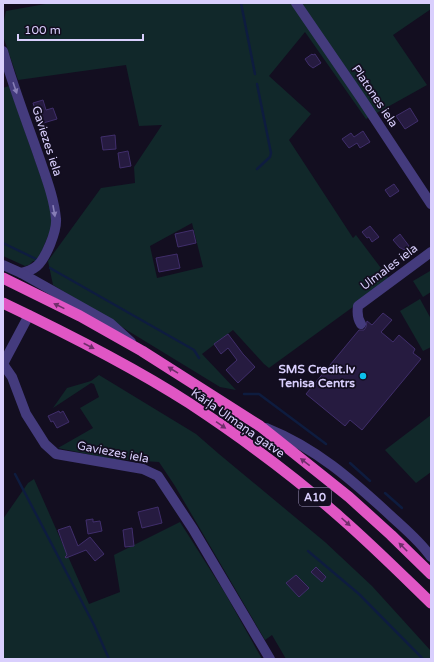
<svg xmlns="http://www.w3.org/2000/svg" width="434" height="662" font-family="'Varela Round',sans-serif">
  <rect width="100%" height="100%" fill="#130e20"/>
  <g fill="#11282a" fill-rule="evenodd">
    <path d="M 51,3 L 431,3 L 431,9 L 393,35 L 427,85 L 366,119 L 305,32 L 269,76 L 311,114 L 289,140 L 353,238 L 356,235 L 390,280 L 269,368 L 264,364 L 233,330 L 202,354 L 236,390 L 220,387 L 53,285 L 48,261 L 101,188 L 135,183 L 134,167 L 162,125 L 139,126 L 126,65 L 18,80 L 3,36 L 4,20 L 6,11 ZM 192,223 L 203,267 L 157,278 L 150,246 Z"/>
    <path d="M 9,86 L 52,209 L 52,226 L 41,253 L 36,262 L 33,261 L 29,265 L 25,266 L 3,256 L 3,88 Z"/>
    <path d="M 430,271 L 431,292 L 423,297 L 413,281 Z"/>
    <path d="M 420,299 L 431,319 L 431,347 L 423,351 L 400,311 Z"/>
    <path d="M 99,375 L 196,434 L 219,454 L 325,542 L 372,586 L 431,651 L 431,659 L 286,659 L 272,635 L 265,640 L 175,486 L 159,462 L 111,459 L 58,448 L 93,428 L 80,408 L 99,397 L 94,384 L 91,383 L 53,408 L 67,388 L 91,381 Z"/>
    <path d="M 431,415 L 431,472 L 416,483 L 385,450 Z"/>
    <path d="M 34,479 L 89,604 L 120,592 L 114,555 L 180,522 L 225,593 L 262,659 L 3,659 L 3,519 L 28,483 Z"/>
  </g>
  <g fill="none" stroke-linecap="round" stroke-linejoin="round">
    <g stroke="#0e1c3f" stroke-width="2.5">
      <path d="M 241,3 L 255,74"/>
      <path d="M 257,169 L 270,157 L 271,153 L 257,84"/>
      <path d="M 3,243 L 36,259"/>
      <path d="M 50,268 L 194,350 L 199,358"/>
      <path d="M 244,394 L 259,394 L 326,444"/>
      <path d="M 350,463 L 370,481"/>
      <path d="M 15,474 L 94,625 L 109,659"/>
      <path d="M 385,493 L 402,508"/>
      <path d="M 308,551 L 359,594 L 423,659"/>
    </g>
  </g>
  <g fill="#261b40" stroke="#402e6b">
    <path d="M 312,54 L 313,55 L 315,54 L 321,63 L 313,68 L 309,65 L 305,59 Z"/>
    <path d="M 43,100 L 46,110 L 53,108 L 57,119 L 40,124 L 33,103 Z"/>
    <path d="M 410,108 L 418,121 L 405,129 L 396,116 Z"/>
    <path d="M 363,131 L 370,142 L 360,148 L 357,143 L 349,148 L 342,139 L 351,133 L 354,137 Z"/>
    <path d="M 115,135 L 116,149 L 103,150 L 101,137 Z"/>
    <path d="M 128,151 L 131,166 L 120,168 L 118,153 Z"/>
    <path d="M 394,184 L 399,191 L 390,197 L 385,190 Z"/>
    <path d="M 370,226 L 379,237 L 372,242 L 369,237 L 367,238 L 362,232 Z"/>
    <path d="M 193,230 L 196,243 L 178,247 L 175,234 Z"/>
    <path d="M 400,234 L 409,246 L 404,250 L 401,248 L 400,248 L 393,240 Z"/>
    <path d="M 177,254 L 180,268 L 159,272 L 156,258 Z"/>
    <path d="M 383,313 L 392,320 L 381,332 L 393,342 L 399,335 L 415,349 L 413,353 L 421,359 L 362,430 L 350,420 L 345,426 L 306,394 L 359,330 L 364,330 L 366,327 L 367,321 L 372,325 Z"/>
    <path d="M 228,334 L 243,354 L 255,367 L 238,383 L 226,370 L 237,360 L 228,348 L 221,354 L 214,344 Z"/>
    <path d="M 59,411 L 60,413 L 63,411 L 69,422 L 57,428 L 53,421 L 51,422 L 48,416 Z"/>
    <path d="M 158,507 L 162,523 L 142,528 L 138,512 Z"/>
    <path d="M 93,519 L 93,522 L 100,521 L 102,531 L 88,534 L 86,520 Z"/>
    <path d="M 70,526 L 78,546 L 90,537 L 104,554 L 95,561 L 86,550 L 66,558 L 65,557 L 67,555 L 58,530 Z"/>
    <path d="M 132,528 L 134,546 L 125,547 L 123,530 Z"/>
    <path d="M 316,567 L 326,577 L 322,582 L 311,572 Z"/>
    <path d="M 296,575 L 309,588 L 299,597 L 286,583 Z"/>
  </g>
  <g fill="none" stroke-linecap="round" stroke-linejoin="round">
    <g stroke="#443b7d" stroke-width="10">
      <path d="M 296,3 L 361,98 L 431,204"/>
      <path d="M 3,51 C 13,86 26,120 38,154 C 45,175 54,197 56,219 C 57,231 46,258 37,266 C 32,270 27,272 21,273"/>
      <path d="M 3,265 L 21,273 L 110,323 L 131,342"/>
      <path d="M 361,324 C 357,318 357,313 358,306 L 431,252"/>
      <path d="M 3,364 L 12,377 L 26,414 L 45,444 L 56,454 L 143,469 L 158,476 L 193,529 L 270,659"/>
      <path d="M 3,364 L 29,315"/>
      <path d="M 266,428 C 316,448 351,479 391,516 C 405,529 420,541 431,557"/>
    </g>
    <g stroke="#e056c4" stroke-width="11">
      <path d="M 3,278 L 80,316 L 142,351 L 260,426 L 349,497 L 391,535 L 431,574"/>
      <path d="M 3,303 C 66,333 130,365 189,403 C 242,438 294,476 341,518 C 372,545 401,574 431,603"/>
    </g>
  </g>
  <defs><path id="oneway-solid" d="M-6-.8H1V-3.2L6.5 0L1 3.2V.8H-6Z"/></defs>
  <g fill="#877eb7">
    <use href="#oneway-solid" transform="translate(15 88) rotate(71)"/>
    <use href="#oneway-solid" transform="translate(54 211) rotate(80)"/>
  </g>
  <g fill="#6f2e6a">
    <use href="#oneway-solid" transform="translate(59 306) rotate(-154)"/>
    <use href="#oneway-solid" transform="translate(89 346) rotate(27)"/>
    <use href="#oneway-solid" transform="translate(173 370) rotate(-148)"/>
    <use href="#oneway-solid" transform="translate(221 425) rotate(34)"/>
    <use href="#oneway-solid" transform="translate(305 462) rotate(-142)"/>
    <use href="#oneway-solid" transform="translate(346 522) rotate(42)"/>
    <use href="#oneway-solid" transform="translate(403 547) rotate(-135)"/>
  </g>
  <circle fill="#0cc1ec" stroke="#130e20" stroke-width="1.5" cx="363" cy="376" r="4"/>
  <g text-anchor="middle" stroke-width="3.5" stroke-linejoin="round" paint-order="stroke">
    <rect fill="#130e20" stroke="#9e95bb" stroke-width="1" x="299" y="488" width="32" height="18" rx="3"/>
    <g font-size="11" font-weight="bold" fill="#d9cffd">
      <text x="315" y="501">A10</text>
    </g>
    <g font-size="12" fill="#d9cffd" stroke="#130e20">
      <text transform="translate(375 96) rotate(56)" y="4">Platones iela</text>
      <text transform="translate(47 141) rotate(72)" y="4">Gaviezes iela</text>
      <text transform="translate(389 267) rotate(-37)" y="4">Ulmales iela</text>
      <text transform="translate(238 423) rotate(35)" y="4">Kārļa Ulmaņa gatve</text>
      <text transform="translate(113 452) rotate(11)" y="4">Gaviezes iela</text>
    </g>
    <g font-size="12" font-weight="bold" fill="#d9cffd" stroke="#130e20" text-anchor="end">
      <text x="355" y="373">SMS Credit.lv<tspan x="355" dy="14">Tenisa Centrs</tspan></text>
    </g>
  </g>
  <rect width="434" height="662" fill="none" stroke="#d9cffd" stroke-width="8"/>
  <path d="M18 34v6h125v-6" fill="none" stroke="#d9cffd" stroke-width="2"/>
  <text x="24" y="34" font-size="12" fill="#d9cffd" stroke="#130e20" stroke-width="3" paint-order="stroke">100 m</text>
</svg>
